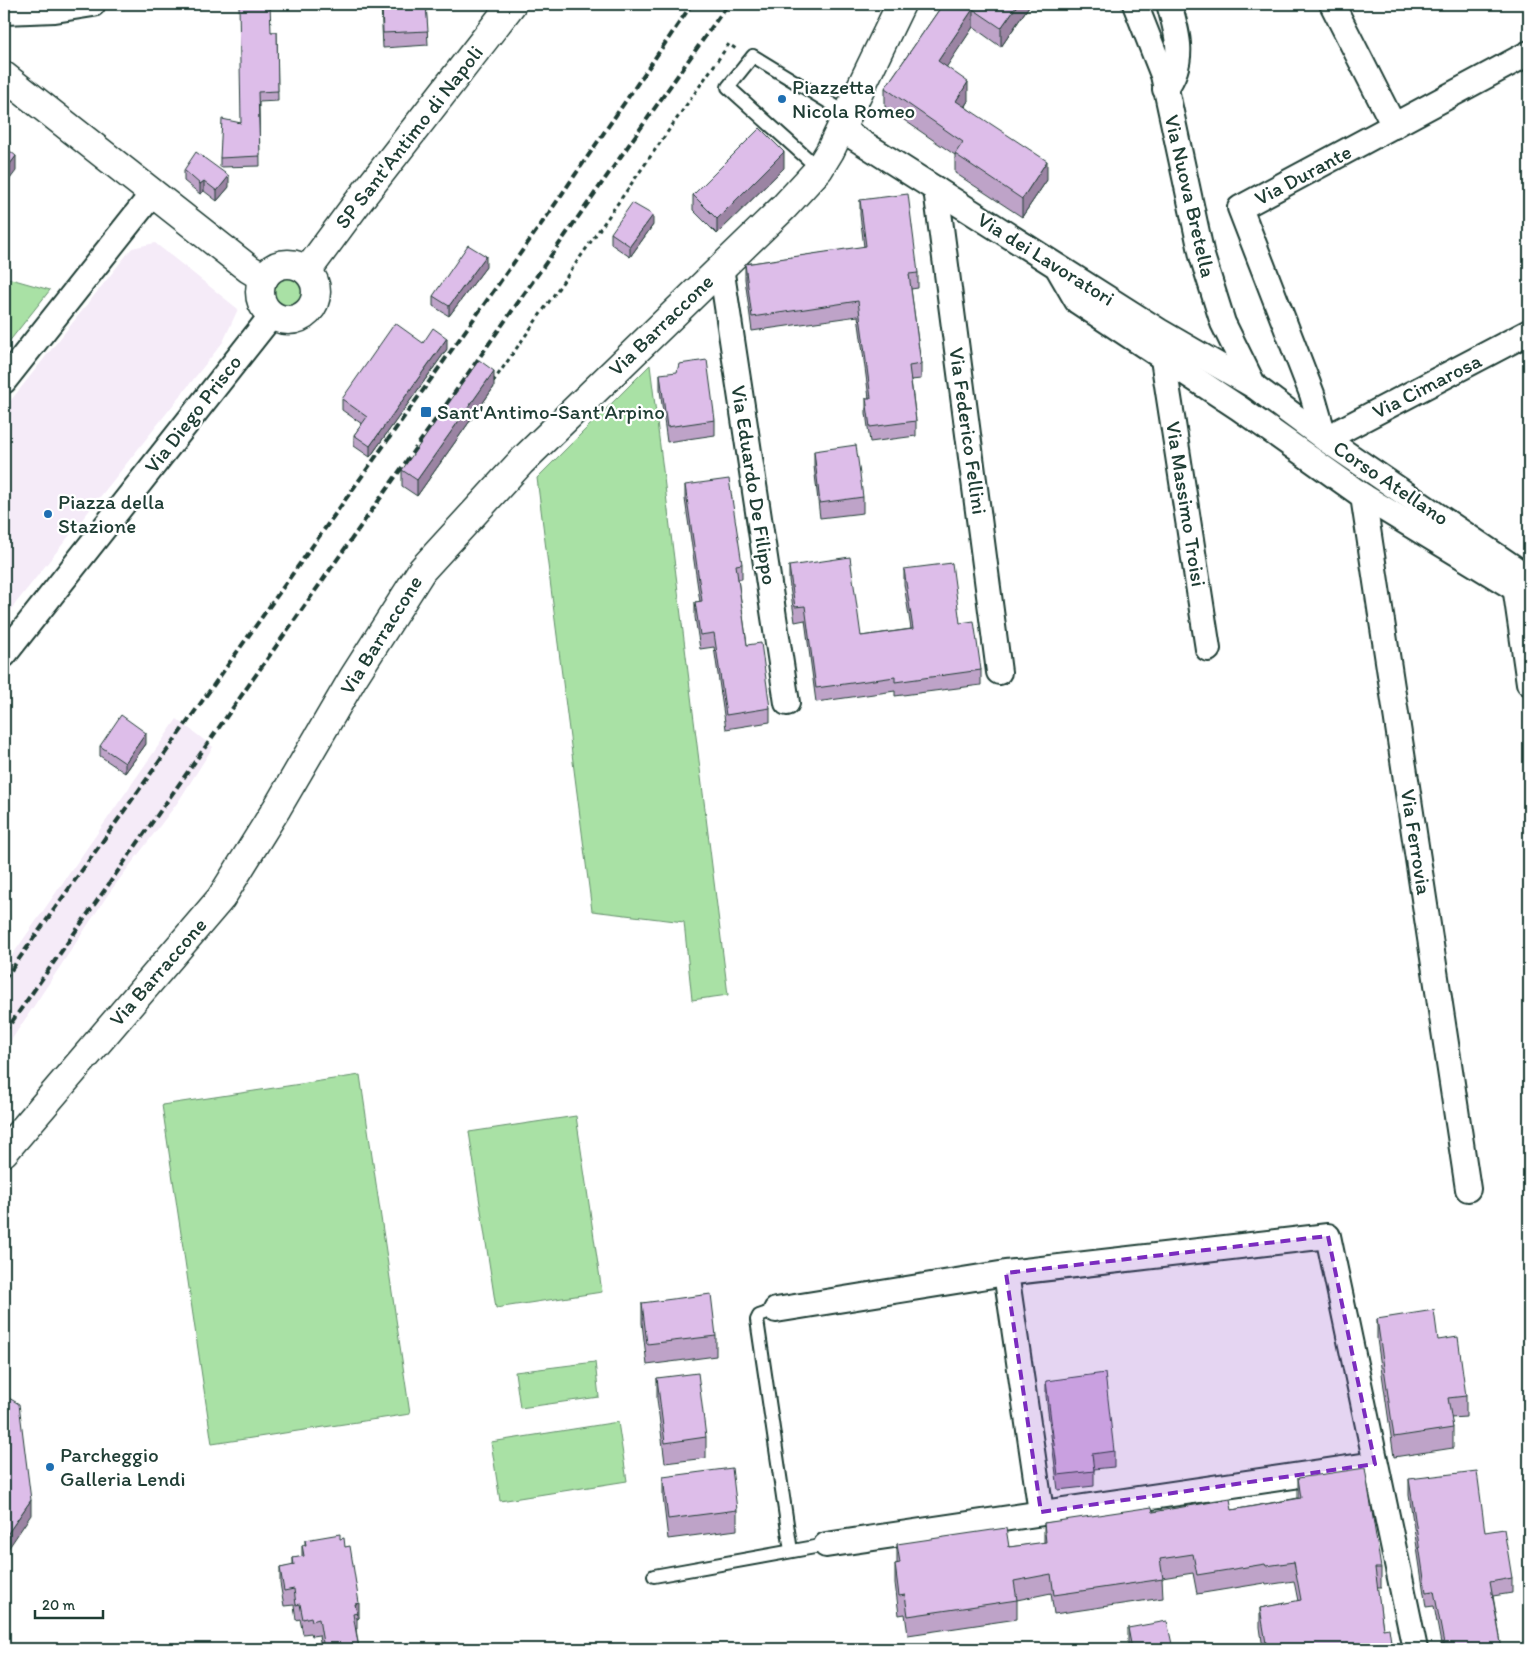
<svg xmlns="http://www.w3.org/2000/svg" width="1533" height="1653" font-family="Itim,sans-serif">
  <rect width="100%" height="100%" fill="#fff"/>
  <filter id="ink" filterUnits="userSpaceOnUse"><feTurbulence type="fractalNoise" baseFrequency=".02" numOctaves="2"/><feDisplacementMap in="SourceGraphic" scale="10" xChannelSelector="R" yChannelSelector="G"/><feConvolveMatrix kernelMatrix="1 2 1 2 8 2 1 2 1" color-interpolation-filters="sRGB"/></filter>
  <g filter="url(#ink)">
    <g fill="#f5ebf8">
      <path d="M 155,243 L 238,309 L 223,342 L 4,618 L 4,409 L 132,248 Z"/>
      <path d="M 177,719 L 213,747 L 178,802 L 109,893 L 4,1051 L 4,967 Z"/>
    </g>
    <g fill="#a9e1a5" stroke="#648f6c">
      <path d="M 4,277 L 50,290 L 4,348 Z"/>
      <circle cx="287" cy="293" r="16"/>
      <path d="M 650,365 L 728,995 L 692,1000 L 684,922 L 592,911 L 537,478 Z"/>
      <path d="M 360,1075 L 410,1414 L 212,1444 L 162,1105 Z"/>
      <path d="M 576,1116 L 602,1292 L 496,1308 L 469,1132 Z"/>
      <path d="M 595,1362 L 599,1397 L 520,1408 L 515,1372 Z"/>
      <path d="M 618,1422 L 627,1481 L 500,1501 L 491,1442 Z"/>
    </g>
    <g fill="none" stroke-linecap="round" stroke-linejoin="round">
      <defs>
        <g id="service">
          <path d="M 819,169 L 728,87 L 753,56 L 848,114"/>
          <path d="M 776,1310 L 759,1316 L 757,1320 L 791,1551"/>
          <path d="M 654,1576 L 826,1545"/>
        </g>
        <g id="minor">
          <path d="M 1135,4 L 1163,75 L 1202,256 L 1223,323 L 1254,386"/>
          <path d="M 1332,4 L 1394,126"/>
          <path d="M 4,12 L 55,10 L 93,4"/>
          <path d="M 1529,53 L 1240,208 L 1312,394 L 1325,439 L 1529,332"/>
          <path d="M 1165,89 C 1186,61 1178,35 1169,4"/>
          <path d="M 841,129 L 1159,331 L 1254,386 L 1325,439 L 1529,578"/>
          <path d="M 936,189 L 999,672"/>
          <path d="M 721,267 L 787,703"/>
          <path d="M 1059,270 L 1077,301 L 1239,408 L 1363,496 L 1529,597"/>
          <path d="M 1163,359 L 1208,649"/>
          <path d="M 4,381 L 153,193"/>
          <path d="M 1363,496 L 1468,1189"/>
          <path d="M 1515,586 L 1529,683"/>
          <path d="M 4,655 L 272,315"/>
          <path d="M 1006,1273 L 1041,1512"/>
          <path d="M 776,1310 L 1006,1273 L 1328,1236 L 1415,1649"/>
          <path d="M 826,1545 L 1375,1464"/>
        </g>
        <g id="tertiary">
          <path d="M 4,76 L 249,269 L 264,278"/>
          <circle cx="288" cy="292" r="28"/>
          <path d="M 307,271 L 358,202 L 512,4"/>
          <path d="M 4,1152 L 221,898 L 277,808 L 353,678 L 422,570 L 521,462 L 784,207 L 819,169 L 830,151 L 901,4"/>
        </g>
      </defs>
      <use href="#service" stroke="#1f3d34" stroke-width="16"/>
      <use href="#minor" stroke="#1f3d34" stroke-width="28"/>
      <use href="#tertiary" stroke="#1f3d34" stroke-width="31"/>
      <path stroke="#1f3d34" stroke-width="3" stroke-dasharray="4 4" stroke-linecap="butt" d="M 493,382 L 729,44 L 736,49"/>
      <use href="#service" stroke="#fff" stroke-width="12"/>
      <use href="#minor" stroke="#fff" stroke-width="24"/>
      <use href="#tertiary" stroke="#fff" stroke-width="28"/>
      <g stroke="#1f3d34" stroke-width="4" stroke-dasharray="8 4" stroke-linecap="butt">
        <path d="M 4,980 L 549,213 L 692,4"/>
        <path d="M 4,1033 L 728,4"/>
      </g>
    </g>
    <g fill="#bea3c8" stroke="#1f3d34">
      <path d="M 381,4 L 429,4 L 426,4 L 428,45 L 383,48 Z"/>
      <path d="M 943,4 L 1029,4 L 1029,6 L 1001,47 L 973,27 L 946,67 L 968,101 L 965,106 L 1047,180 L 1022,217 L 955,173 L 955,155 L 885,107 L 885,88 Z"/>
      <path d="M 271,32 L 277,32 L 278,101 L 259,102 L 260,166 L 220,167 L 220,158 L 241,123 Z"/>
      <path d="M 784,168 L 717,234 L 693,210 L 693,195 Z"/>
      <path d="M 184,170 L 229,187 L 217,201 L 204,191 L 200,194 L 184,181 Z"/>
      <path d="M 860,200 L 918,273 L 918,288 L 911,289 L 921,364 L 921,379 L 911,380 L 916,421 L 916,436 L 870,442 L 866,413 L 866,398 L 869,398 L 858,316 L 752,331 L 745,279 L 745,264 L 864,247 L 860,215 Z"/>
      <path d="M 653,225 L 630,257 L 611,244 L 611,233 Z"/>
      <path d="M 486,267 L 449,316 L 433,306 L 433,296 Z"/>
      <path d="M 423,343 L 447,349 L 370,457 L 354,446 L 354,435 L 362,424 L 342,410 L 342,399 Z"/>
      <path d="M 660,374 L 715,420 L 715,435 L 667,442 L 660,390 Z"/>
      <path d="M 494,387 L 417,496 L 402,486 L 402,470 Z"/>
      <path d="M 814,451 L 863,497 L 863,513 L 820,518 L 814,466 Z"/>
      <path d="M 685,485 L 742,564 L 742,579 L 738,579 L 747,645 L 770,708 L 770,722 L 726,729 L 714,647 L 700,649 L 695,617 L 695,602 L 700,602 L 685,499 Z"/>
      <path d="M 789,566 L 861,636 L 911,629 L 904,584 L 904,569 L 960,623 L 981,670 L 981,685 L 895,696 L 895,691 L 816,702 L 805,620 L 795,622 L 789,580 Z"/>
      <path d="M 146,744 L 125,773 L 100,756 L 100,746 Z"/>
      <path d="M 642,1303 L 716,1336 L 716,1356 L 647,1365 L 642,1323 Z"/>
      <path d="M 1377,1319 L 1438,1340 L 1466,1396 L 1466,1417 L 1451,1418 L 1453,1428 L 1453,1448 L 1394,1457 L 1377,1339 Z"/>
      <path d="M 657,1378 L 706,1437 L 706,1458 L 665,1463 L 657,1399 Z"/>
      <path d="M 1046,1381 L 1114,1451 L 1114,1467 L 1094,1469 L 1094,1486 L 1058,1490 L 1046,1396 Z"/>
      <path d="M 663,1477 L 737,1510 L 737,1530 L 668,1539 L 663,1497 Z"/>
      <path d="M 1298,1478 L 1381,1568 L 1381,1587 L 1377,1587 L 1383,1629 L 1392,1649 L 1263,1649 L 1260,1627 L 1260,1608 L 1298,1601 L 1294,1581 L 1266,1585 L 1265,1583 L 1197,1594 L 1193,1573 L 1162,1578 L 1163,1598 L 1054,1614 L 1051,1593 L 1017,1600 L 1017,1619 L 908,1635 L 905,1614 L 899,1615 L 895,1583 L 895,1564 L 897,1564 L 897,1544 L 1009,1547 L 1044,1543 L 1044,1523 L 1153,1512 L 1232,1510 L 1298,1498 Z"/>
      <path d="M 1409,1479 L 1485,1532 L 1512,1578 L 1512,1593 L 1493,1596 L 1502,1649 L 1442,1649 L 1434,1606 L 1426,1607 L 1409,1495 Z"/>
      <path d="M 340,1539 L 345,1547 L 359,1618 L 357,1619 L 357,1629 L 356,1629 L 359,1649 L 321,1649 L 319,1635 L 312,1636 L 311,1633 L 303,1634 L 300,1619 L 296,1620 L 294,1605 L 284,1606 L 280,1583 L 280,1568 L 293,1566 L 293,1558 L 302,1557 L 302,1545 L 305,1545 L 305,1540 Z"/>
      <path d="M 1128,1628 L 1173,1649 L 1129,1649 L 1128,1644 Z"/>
    </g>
    <g fill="#9b84a3" stroke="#1f3d34">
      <path d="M 1018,4 L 1029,4 L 1029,6 L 1001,47 L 1001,28 Z"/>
      <path d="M 973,9 L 973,27 L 938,80 L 938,61 Z"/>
      <path d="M 968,82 L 968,101 L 956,119 L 956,101 Z"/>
      <path d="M 8,132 L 8,147 L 4,153 L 4,137 Z"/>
      <path d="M 784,152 L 784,168 L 717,234 L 717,219 Z"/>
      <path d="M 16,156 L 16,171 L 4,187 L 4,172 Z"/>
      <path d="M 1047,161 L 1047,180 L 1022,217 L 1022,199 Z"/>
      <path d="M 229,176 L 229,187 L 217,201 L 217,191 Z"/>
      <path d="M 204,181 L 204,191 L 200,194 L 200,184 Z"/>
      <path d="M 653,215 L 653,225 L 630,257 L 630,246 Z"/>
      <path d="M 486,256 L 486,267 L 449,316 L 449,306 Z"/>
      <path d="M 447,338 L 447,349 L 370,457 L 370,446 Z"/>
      <path d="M 494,371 L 494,387 L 417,496 L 417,480 Z"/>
      <path d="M 146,733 L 146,744 L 125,773 L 125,763 Z"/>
      <path d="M 31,1500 L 31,1515 L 4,1555 L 4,1539 Z"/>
      <path d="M 359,1603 L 359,1618 L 357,1619 L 355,1604 Z"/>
    </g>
    <g fill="#ddbde9" stroke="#1f3d34">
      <path d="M 239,4 L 270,4 L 271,32 L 277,32 L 278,91 L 258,92 L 260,156 L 220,158 L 222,119 L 241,123 Z"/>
      <path d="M 382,4 L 426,4 L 428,31 L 383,33 Z"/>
      <path d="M 943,4 L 1018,4 L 1001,28 L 973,9 L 938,61 L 968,82 L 956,101 L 1047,161 L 1022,199 L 955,154 L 963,142 L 885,88 Z"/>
      <path d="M 760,128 L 784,152 L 717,219 L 693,195 Z"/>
      <path d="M 4,129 L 8,132 L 4,137 Z"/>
      <path d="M 4,146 L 16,156 L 4,172 Z"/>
      <path d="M 196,152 L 229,176 L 217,191 L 204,181 L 200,184 L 184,170 Z"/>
      <path d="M 908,194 L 918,273 L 909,274 L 921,364 L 909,366 L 916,421 L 870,427 L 866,398 L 871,398 L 858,301 L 752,317 L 745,264 L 866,246 L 860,200 Z"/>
      <path d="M 632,203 L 653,215 L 630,246 L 611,233 Z"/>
      <path d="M 468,245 L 486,256 L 449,306 L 433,296 Z"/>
      <path d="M 395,323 L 423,343 L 433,328 L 447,338 L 370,446 L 354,435 L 367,417 L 342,399 Z"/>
      <path d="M 479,360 L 494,371 L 417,480 L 402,470 Z"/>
      <path d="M 707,360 L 715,420 L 667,427 L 660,374 L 677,372 L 679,364 Z"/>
      <path d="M 856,445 L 863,497 L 820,503 L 814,451 Z"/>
      <path d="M 729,479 L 742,564 L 736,565 L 747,645 L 761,643 L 770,708 L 726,715 L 714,633 L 700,635 L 695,602 L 702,601 L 685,485 Z"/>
      <path d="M 850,557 L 861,636 L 913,629 L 904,569 L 952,563 L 960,623 L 974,621 L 981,670 L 895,682 L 895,677 L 816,688 L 805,606 L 795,607 L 789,566 Z"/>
      <path d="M 121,715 L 146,733 L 125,763 L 100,746 Z"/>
      <path d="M 711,1294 L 716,1336 L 647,1344 L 642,1303 Z"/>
      <path d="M 1434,1310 L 1438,1340 L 1458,1337 L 1466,1396 L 1448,1398 L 1453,1428 L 1394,1437 L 1377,1319 Z"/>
      <path d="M 698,1373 L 706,1437 L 665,1443 L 657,1378 Z"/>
      <path d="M 1105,1373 L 1114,1451 L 1092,1454 L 1094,1471 L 1058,1475 L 1046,1381 Z"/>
      <path d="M 4,1395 L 19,1404 L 31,1500 L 4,1539 Z"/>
      <path d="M 732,1468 L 737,1510 L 668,1519 L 663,1477 Z"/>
      <path d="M 1365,1468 L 1381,1568 L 1375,1568 L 1383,1629 L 1389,1628 L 1392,1649 L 1267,1649 L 1260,1608 L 1301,1600 L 1294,1562 L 1266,1566 L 1265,1564 L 1197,1575 L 1193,1554 L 1160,1559 L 1163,1579 L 1054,1595 L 1051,1574 L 1014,1581 L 1017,1600 L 908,1616 L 905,1595 L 899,1596 L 895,1564 L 900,1563 L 897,1544 L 1006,1528 L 1009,1547 L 1046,1542 L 1044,1523 L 1152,1507 L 1153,1512 L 1230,1499 L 1232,1510 L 1301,1498 L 1298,1478 Z"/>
      <path d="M 1477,1471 L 1485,1532 L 1504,1529 L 1512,1578 L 1490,1582 L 1502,1649 L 1445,1649 L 1434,1591 L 1426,1592 L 1409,1479 Z"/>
      <path d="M 340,1534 L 340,1539 L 344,1538 L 345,1547 L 350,1546 L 359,1603 L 355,1604 L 357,1613 L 353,1614 L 359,1649 L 324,1649 L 319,1619 L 312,1621 L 311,1617 L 303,1619 L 300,1604 L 296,1605 L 294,1589 L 284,1591 L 280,1568 L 294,1565 L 293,1558 L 304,1556 L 302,1545 L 306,1545 L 305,1540 Z"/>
      <path d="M 1167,1621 L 1173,1649 L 1132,1649 L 1128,1628 Z"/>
    </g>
  </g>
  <path fill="#7b2cbf" fill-opacity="0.2" stroke="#7b2cbf" stroke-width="4" stroke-dasharray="10 6" stroke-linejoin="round" d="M 1328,1236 L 1375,1464 L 1041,1512 L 1006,1273 Z"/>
  <g fill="#1f6fb2" stroke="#fff" stroke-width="2">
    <circle cx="782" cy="99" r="5"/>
    <rect x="420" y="406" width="12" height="12" rx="2.5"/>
    <circle cx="48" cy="514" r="5"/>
    <circle cx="50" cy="1467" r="5"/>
  </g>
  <g text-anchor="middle" stroke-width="4.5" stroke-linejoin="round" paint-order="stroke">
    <g font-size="21" fill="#1f3d34" stroke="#fff" text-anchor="start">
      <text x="792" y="94">Piazzetta<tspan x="792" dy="24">Nicola Romeo</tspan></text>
      <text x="437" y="419">Sant'Antimo-Sant'Arpino</text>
      <text x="58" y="509">Piazza della<tspan x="58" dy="24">Stazione</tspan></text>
      <text x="60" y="1462">Parcheggio<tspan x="60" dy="24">Galleria Lendi</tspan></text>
    </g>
    <g font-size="21" fill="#1f3d34" stroke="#fff">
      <text transform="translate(409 137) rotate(-52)" y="7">SP Sant'Antimo di Napoli</text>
      <text transform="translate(1303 175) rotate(-28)" y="7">Via Durante</text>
      <text transform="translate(1190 196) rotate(77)" y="7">Via Nuova Bretella</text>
      <text transform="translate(1046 259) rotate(32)" y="7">Via dei Lavoratori</text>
      <text transform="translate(661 325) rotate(-44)" y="7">Via Barraccone</text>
      <text transform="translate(1427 386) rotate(-27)" y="7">Via Cimarosa</text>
      <text transform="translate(193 414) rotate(-52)" y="7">Via Diego Prisco</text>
      <text transform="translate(968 431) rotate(82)" y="7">Via Federico Fellini</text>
      <text transform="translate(1391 483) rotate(34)" y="7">Corso Atellano</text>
      <text transform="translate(754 485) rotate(81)" y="7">Via Eduardo De Filippo</text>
      <text transform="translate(1186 504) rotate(81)" y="7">Via Massimo Troisi</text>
      <text transform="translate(381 635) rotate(-58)" y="7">Via Barraccone</text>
      <text transform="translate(1416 842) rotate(81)" y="7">Via Ferrovia</text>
      <text transform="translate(158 972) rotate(-49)" y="7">Via Barraccone</text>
    </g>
  </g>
  <rect width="1533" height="1653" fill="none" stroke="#fff" stroke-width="20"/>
  <rect x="10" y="10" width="1513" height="1633" fill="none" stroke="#1f3d34" stroke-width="2" filter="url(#ink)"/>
  <path d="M35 1610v8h68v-8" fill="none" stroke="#1f3d34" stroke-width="2.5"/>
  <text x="42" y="1610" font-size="15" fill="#1f3d34" stroke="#ffffff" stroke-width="4" paint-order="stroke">20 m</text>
</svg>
